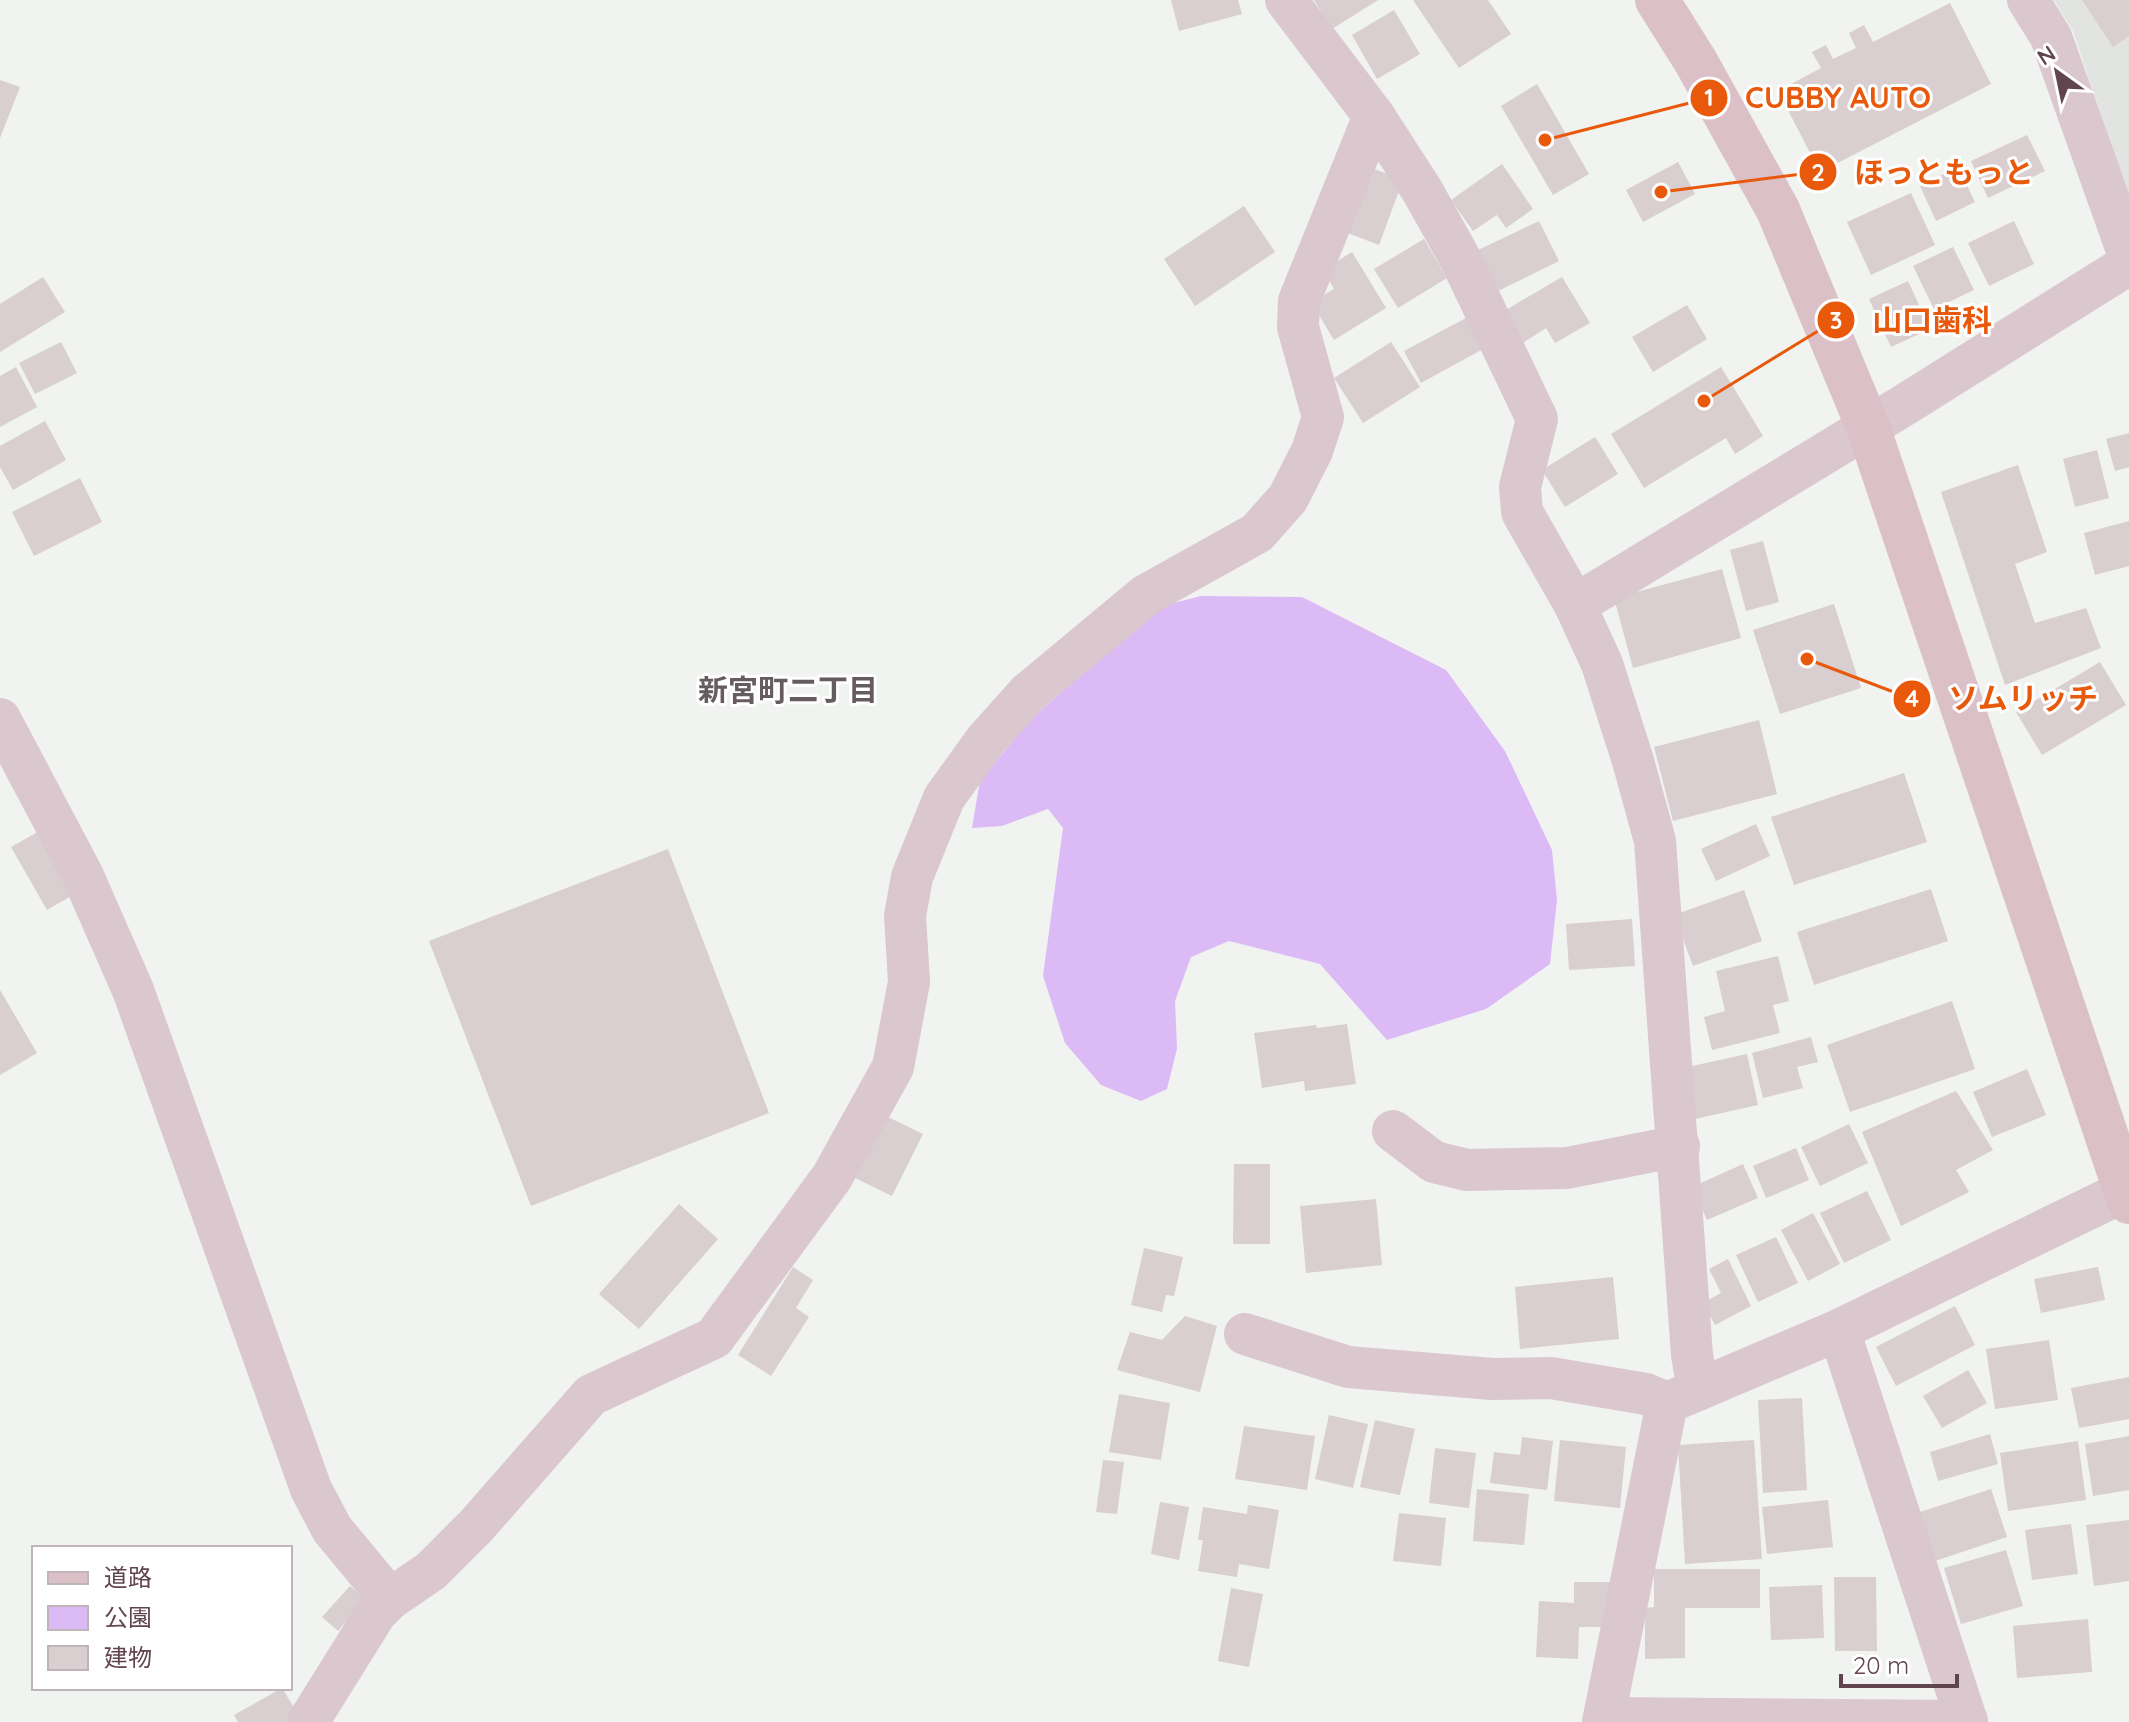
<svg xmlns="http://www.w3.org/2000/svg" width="2129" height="1722" font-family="Quicksand,'Noto Sans JP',sans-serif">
  <rect width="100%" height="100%" fill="#f0f3f0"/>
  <path fill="#e2e4e1" d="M 2054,0 L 2129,0 L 2129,199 L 2073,31 Z"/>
  <path fill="#dcbaf5" d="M 1201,596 L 1302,597 L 1446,670 L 1505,751 L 1552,850 L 1557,900 L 1550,964 L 1486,1009 L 1387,1040 L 1320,964 L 1229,941 L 1191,957 L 1175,1001 L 1177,1049 L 1167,1089 L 1141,1101 L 1101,1085 L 1065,1043 L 1043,976 L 1063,828 L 1048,809 L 1002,826 L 972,828 L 980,780 L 1035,715 L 1162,606 Z"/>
  <g fill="#d9ced0">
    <path d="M 1171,0 L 1238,0 L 1242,14 L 1179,31 Z"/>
    <path d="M 1314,0 L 1378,0 L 1332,29 Z"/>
    <path d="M 1413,0 L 1488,0 L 1511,34 L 1459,68 Z"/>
    <path d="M 2082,0 L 2129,0 L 2129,36 L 2113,47 Z"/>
    <path d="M 1950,3 L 1991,84 L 1820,172 L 1778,91 L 1821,68 L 1812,52 L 1826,45 L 1833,59 L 1856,48 L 1849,33 L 1864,25 L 1873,42 Z"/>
    <path d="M 1394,10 L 1420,54 L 1377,79 L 1352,35 Z"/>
    <path d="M 0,80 L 20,87 L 0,138 Z"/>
    <path d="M 1537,84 L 1589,174 L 1553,195 L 1501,106 Z"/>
    <path d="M 2027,135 L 2045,171 L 1988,198 L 1971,161 Z"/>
    <path d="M 1678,162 L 1695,194 L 1643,222 L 1626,190 Z"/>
    <path d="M 1502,164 L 1533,209 L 1506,228 L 1497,215 L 1473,231 L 1451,200 Z"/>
    <path d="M 1369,167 L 1403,180 L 1379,245 L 1345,232 Z"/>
    <path d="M 1958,167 L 1975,202 L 1936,221 L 1920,186 Z"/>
    <path d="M 1911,193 L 1935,245 L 1871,275 L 1847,222 Z"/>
    <path d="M 1244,206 L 1275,252 L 1195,306 L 1164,259 Z"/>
    <path d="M 1539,221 L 1559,261 L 1496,292 L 1476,251 Z"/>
    <path d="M 2014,221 L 2034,264 L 1989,286 L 1968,243 Z"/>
    <path d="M 1424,239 L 1447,278 L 1398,308 L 1374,269 Z"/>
    <path d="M 1953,247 L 1974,290 L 1934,309 L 1913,266 Z"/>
    <path d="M 1352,252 L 1386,308 L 1334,340 L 1311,302 L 1334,289 L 1323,270 Z"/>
    <path d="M 43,277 L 65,312 L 0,352 L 0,304 Z"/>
    <path d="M 1562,277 L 1590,323 L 1555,343 L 1546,328 L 1523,343 L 1504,311 Z"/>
    <path d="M 1908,281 L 1930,329 L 1891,347 L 1869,299 Z"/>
    <path d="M 1687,305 L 1707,339 L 1653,372 L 1632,337 Z"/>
    <path d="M 1466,318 L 1483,349 L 1421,383 L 1404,351 Z"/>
    <path d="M 61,342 L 77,373 L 35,394 L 19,363 Z"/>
    <path d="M 1391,342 L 1420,387 L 1363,423 L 1334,378 Z"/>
    <path d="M 16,367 L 37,407 L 0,427 L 0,376 Z"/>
    <path d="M 1721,367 L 1763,436 L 1735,454 L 1726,438 L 1644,488 L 1611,434 Z"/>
    <path d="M 45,421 L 66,460 L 13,490 L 0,467 L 0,446 Z"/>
    <path d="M 2129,433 L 2129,467 L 2115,471 L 2106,439 Z"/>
    <path d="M 1595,437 L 1618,474 L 1565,507 L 1542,470 Z"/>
    <path d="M 2097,450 L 2109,498 L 2075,507 L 2063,459 Z"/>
    <path d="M 2018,465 L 2047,552 L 2015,564 L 2035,623 L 2086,608 L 2101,648 L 2005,685 L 1941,492 Z"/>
    <path d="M 80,478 L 102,522 L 34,556 L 12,512 Z"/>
    <path d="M 2129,521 L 2129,566 L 2095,575 L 2084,533 Z"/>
    <path d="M 1763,541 L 1779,602 L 1746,611 L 1730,550 Z"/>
    <path d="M 1722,569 L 1741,638 L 1633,668 L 1614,598 Z"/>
    <path d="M 1834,604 L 1861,688 L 1780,714 L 1753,630 Z"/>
    <path d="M 2100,662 L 2126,705 L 2042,755 L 2016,712 Z"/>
    <path d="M 1759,720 L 1777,794 L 1673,821 L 1654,747 Z"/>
    <path d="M 1904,773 L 1927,842 L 1794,885 L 1771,817 Z"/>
    <path d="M 1756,824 L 1770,856 L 1716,881 L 1701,849 Z"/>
    <path d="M 43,829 L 78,892 L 47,910 L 11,847 Z"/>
    <path d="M 668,849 L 769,1113 L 531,1206 L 429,941 Z"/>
    <path d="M 1931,889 L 1948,941 L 1814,985 L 1797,932 Z"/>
    <path d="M 1744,890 L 1762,941 L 1693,966 L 1674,915 Z"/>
    <path d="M 1632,919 L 1635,966 L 1569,970 L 1566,924 Z"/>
    <path d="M 1778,956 L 1789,1001 L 1773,1005 L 1780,1033 L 1712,1050 L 1704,1017 L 1725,1011 L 1716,971 Z"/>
    <path d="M 0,990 L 37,1053 L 0,1075 Z"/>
    <path d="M 1952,1001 L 1975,1069 L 1850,1112 L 1827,1045 Z"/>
    <path d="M 1347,1024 L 1356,1084 L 1305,1091 L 1304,1081 L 1262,1088 L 1254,1033 L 1316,1025 L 1317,1028 Z"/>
    <path d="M 1811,1037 L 1818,1062 L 1797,1067 L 1803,1088 L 1763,1098 L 1752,1053 Z"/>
    <path d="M 1747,1054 L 1758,1105 L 1695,1119 L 1683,1068 Z"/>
    <path d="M 2027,1069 L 2046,1115 L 1992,1137 L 1973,1092 Z"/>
    <path d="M 1956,1091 L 1993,1150 L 1956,1170 L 1969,1192 L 1901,1226 L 1862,1132 Z"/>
    <path d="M 886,1116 L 923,1134 L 892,1196 L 855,1178 Z"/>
    <path d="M 1849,1124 L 1868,1163 L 1820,1186 L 1801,1147 Z"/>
    <path d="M 1796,1148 L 1809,1180 L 1766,1198 L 1753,1166 Z"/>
    <path d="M 1234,1164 L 1270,1164 L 1270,1244 L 1233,1244 Z"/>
    <path d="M 1743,1164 L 1758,1198 L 1707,1220 L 1692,1187 Z"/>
    <path d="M 1867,1191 L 1891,1240 L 1844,1263 L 1820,1213 Z"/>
    <path d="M 1376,1199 L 1382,1265 L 1306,1273 L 1300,1206 Z"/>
    <path d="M 679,1204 L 718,1239 L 639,1329 L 599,1294 Z"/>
    <path d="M 1813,1213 L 1840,1264 L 1808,1281 L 1781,1230 Z"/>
    <path d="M 1776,1237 L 1798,1283 L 1758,1302 L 1736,1255 Z"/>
    <path d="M 1144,1248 L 1183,1257 L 1174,1296 L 1166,1295 L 1162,1312 L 1131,1305 Z"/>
    <path d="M 1728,1259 L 1751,1306 L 1715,1325 L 1703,1303 L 1721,1293 L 1709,1269 Z"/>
    <path d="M 793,1267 L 813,1280 L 796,1308 L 809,1317 L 771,1376 L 738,1355 Z"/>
    <path d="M 2098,1267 L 2105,1300 L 2041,1313 L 2034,1279 Z"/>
    <path d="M 1613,1277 L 1619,1339 L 1520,1349 L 1515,1287 Z"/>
    <path d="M 1955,1306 L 1975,1345 L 1896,1386 L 1876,1347 Z"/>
    <path d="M 1185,1316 L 1217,1326 L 1200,1392 L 1117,1370 L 1130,1332 L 1162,1340 Z"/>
    <path d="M 2049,1340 L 2058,1400 L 1995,1409 L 1986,1349 Z"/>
    <path d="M 1968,1370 L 1987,1403 L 1942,1428 L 1923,1396 Z"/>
    <path d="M 2129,1377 L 2129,1419 L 2079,1428 L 2071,1388 Z"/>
    <path d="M 1119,1394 L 1170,1403 L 1161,1460 L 1109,1452 Z"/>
    <path d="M 1802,1398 L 1807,1490 L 1763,1493 L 1758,1400 Z"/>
    <path d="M 1329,1415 L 1368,1424 L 1353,1488 L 1315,1479 Z"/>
    <path d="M 1375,1420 L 1415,1429 L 1400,1495 L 1360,1487 Z"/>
    <path d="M 1244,1426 L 1315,1436 L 1307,1490 L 1235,1479 Z"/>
    <path d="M 1990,1434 L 1998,1464 L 1938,1481 L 1930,1452 Z"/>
    <path d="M 2129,1436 L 2129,1490 L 2093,1496 L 2085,1444 Z"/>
    <path d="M 1522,1437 L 1553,1441 L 1547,1490 L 1490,1483 L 1494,1452 L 1520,1455 Z"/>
    <path d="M 1560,1440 L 1626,1447 L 1620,1508 L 1554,1501 Z"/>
    <path d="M 1754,1440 L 1762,1559 L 1685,1564 L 1678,1445 Z"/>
    <path d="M 2078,1441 L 2086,1500 L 2008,1511 L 2000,1453 Z"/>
    <path d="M 1435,1448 L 1476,1453 L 1469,1508 L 1429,1503 Z"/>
    <path d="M 1103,1460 L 1124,1462 L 1117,1514 L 1096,1512 Z"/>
    <path d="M 1477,1489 L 1529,1494 L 1524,1545 L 1473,1541 Z"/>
    <path d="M 1991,1489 L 2007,1537 L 1935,1561 L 1920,1512 Z"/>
    <path d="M 1828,1500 L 1833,1547 L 1767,1554 L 1762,1507 Z"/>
    <path d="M 1160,1502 L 1189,1507 L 1179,1560 L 1151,1554 Z"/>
    <path d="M 1248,1505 L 1279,1510 L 1269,1569 L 1239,1564 L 1237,1577 L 1198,1571 L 1203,1540 L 1198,1540 L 1203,1507 L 1247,1514 Z"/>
    <path d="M 1399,1513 L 1446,1518 L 1441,1566 L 1393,1561 Z"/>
    <path d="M 2129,1520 L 2129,1581 L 2094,1586 L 2086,1525 Z"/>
    <path d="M 2071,1524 L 2078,1574 L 2032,1580 L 2025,1530 Z"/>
    <path d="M 2006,1550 L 2023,1606 L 1961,1624 L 1944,1568 Z"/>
    <path d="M 1654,1569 L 1760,1569 L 1760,1608 L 1685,1608 L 1685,1658 L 1645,1659 L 1645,1608 L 1654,1607 Z"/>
    <path d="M 1834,1577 L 1876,1577 L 1877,1651 L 1835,1651 Z"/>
    <path d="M 1574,1582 L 1611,1582 L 1604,1627 L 1579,1627 L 1578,1659 L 1536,1657 L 1539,1601 L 1574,1603 Z"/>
    <path d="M 1822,1585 L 1824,1638 L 1771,1640 L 1769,1587 Z"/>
    <path d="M 350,1586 L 365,1599 L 338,1631 L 322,1617 Z"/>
    <path d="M 1231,1588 L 1263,1594 L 1249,1667 L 1218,1661 Z"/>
    <path d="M 2088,1619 L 2092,1672 L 2017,1678 L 2013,1626 Z"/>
    <path d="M 282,1688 L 301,1719 L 296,1722 L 238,1722 L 234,1715 Z"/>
  </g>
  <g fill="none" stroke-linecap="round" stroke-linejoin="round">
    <g stroke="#dbc8cf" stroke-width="42">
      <path d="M 1286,0 L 1374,116 L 1423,192 L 1461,260 L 1537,419 L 1520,487 L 1522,512 L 1575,605 L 1602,664 L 1633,761 L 1655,841 L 1692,1355 L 1698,1390"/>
      <path d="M 2028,0 L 2051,37 L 2129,256"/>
      <path d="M 1575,605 L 1906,404 L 2129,264"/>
      <path d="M 0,719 L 82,874 L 133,990 L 311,1489 L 332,1529 L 390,1599"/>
      <path d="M 1393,1131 L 1434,1162 L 1467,1170 L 1567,1168 L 1679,1146"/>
      <path d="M 1839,1330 L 1967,1722"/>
      <path d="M 1245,1334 L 1348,1367 L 1492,1379 L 1551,1378 L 1646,1394 L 1667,1403"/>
      <path d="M 1604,1718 L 1967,1721"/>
      <path d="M 308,1722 L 376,1613 L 390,1599 L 431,1571 L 476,1526 L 591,1395 L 714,1338 L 832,1177 L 893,1067 L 909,982 L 905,916 L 912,877 L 944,798 L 985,741 L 1028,693 L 1146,595 L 1257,533 L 1288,498 L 1312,451 L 1323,417 L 1298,327 L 1299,301 L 1374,116"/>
      <path d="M 1603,1722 L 1667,1403 L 1839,1330 L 2125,1191"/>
    </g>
    <path stroke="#dbc0c8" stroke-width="44" d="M 1657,0 L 1696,62 L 1778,210 L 1868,427 L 2129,1202"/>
  </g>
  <g text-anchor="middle" stroke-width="6" stroke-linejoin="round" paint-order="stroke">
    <g font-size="30" font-weight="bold" fill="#665b5e" stroke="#fff">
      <text x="788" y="701">新宮町二丁目</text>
    </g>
  </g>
  <path fill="none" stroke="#e8590c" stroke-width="3" d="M1545 140L1709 98M1661 192L1818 172M1704 401L1836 320M1807 659L1912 699"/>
  <g fill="#e8590c" stroke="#fff" stroke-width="3">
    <circle cx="1545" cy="140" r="8"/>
    <circle cx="1661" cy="192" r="8"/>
    <circle cx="1704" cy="401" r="8"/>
    <circle cx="1807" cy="659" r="8"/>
    <circle cx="1709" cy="98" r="20"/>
    <circle cx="1818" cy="172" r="20"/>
    <circle cx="1836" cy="320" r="20"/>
    <circle cx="1912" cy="699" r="20"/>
  </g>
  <g font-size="24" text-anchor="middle" font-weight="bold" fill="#fff">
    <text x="1709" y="106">1</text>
    <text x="1818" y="181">2</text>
    <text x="1836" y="329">3</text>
    <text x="1912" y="707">4</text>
  </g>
  <g font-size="30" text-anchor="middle" font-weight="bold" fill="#e8590c" stroke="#fff" stroke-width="6" stroke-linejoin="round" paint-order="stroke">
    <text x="1838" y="108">CUBBY AUTO</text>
    <text x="1944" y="183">ほっともっと</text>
    <text x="1932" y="331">山口歯科</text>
    <text x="2023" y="709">ソムリッチ</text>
  </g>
  <rect x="32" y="1546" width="260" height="144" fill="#ffffff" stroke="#bfb5b8" stroke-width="2"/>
  <rect x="48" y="1572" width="40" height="12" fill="#dbc0c8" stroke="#bfb5b8" stroke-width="2"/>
  <text x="104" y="1586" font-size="24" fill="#60454e">道路</text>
  <rect x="48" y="1606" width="40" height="24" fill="#dcbaf5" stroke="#bfb5b8" stroke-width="2"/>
  <text x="104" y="1626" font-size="24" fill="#60454e">公園</text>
  <rect x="48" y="1646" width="40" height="24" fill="#d9ced0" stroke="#bfb5b8" stroke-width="2"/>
  <text x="104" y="1666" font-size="24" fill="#60454e">建物</text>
  <g transform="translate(2057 72) rotate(327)" stroke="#ffffff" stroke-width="6" paint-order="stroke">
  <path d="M0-6L14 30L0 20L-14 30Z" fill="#60454e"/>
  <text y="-12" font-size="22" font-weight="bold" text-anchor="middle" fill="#60454e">N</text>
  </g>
  <path d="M1841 1674v12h116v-12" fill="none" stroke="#60454e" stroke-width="4"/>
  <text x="1853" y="1674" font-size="24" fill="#60454e" stroke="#ffffff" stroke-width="6" paint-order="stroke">20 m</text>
</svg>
